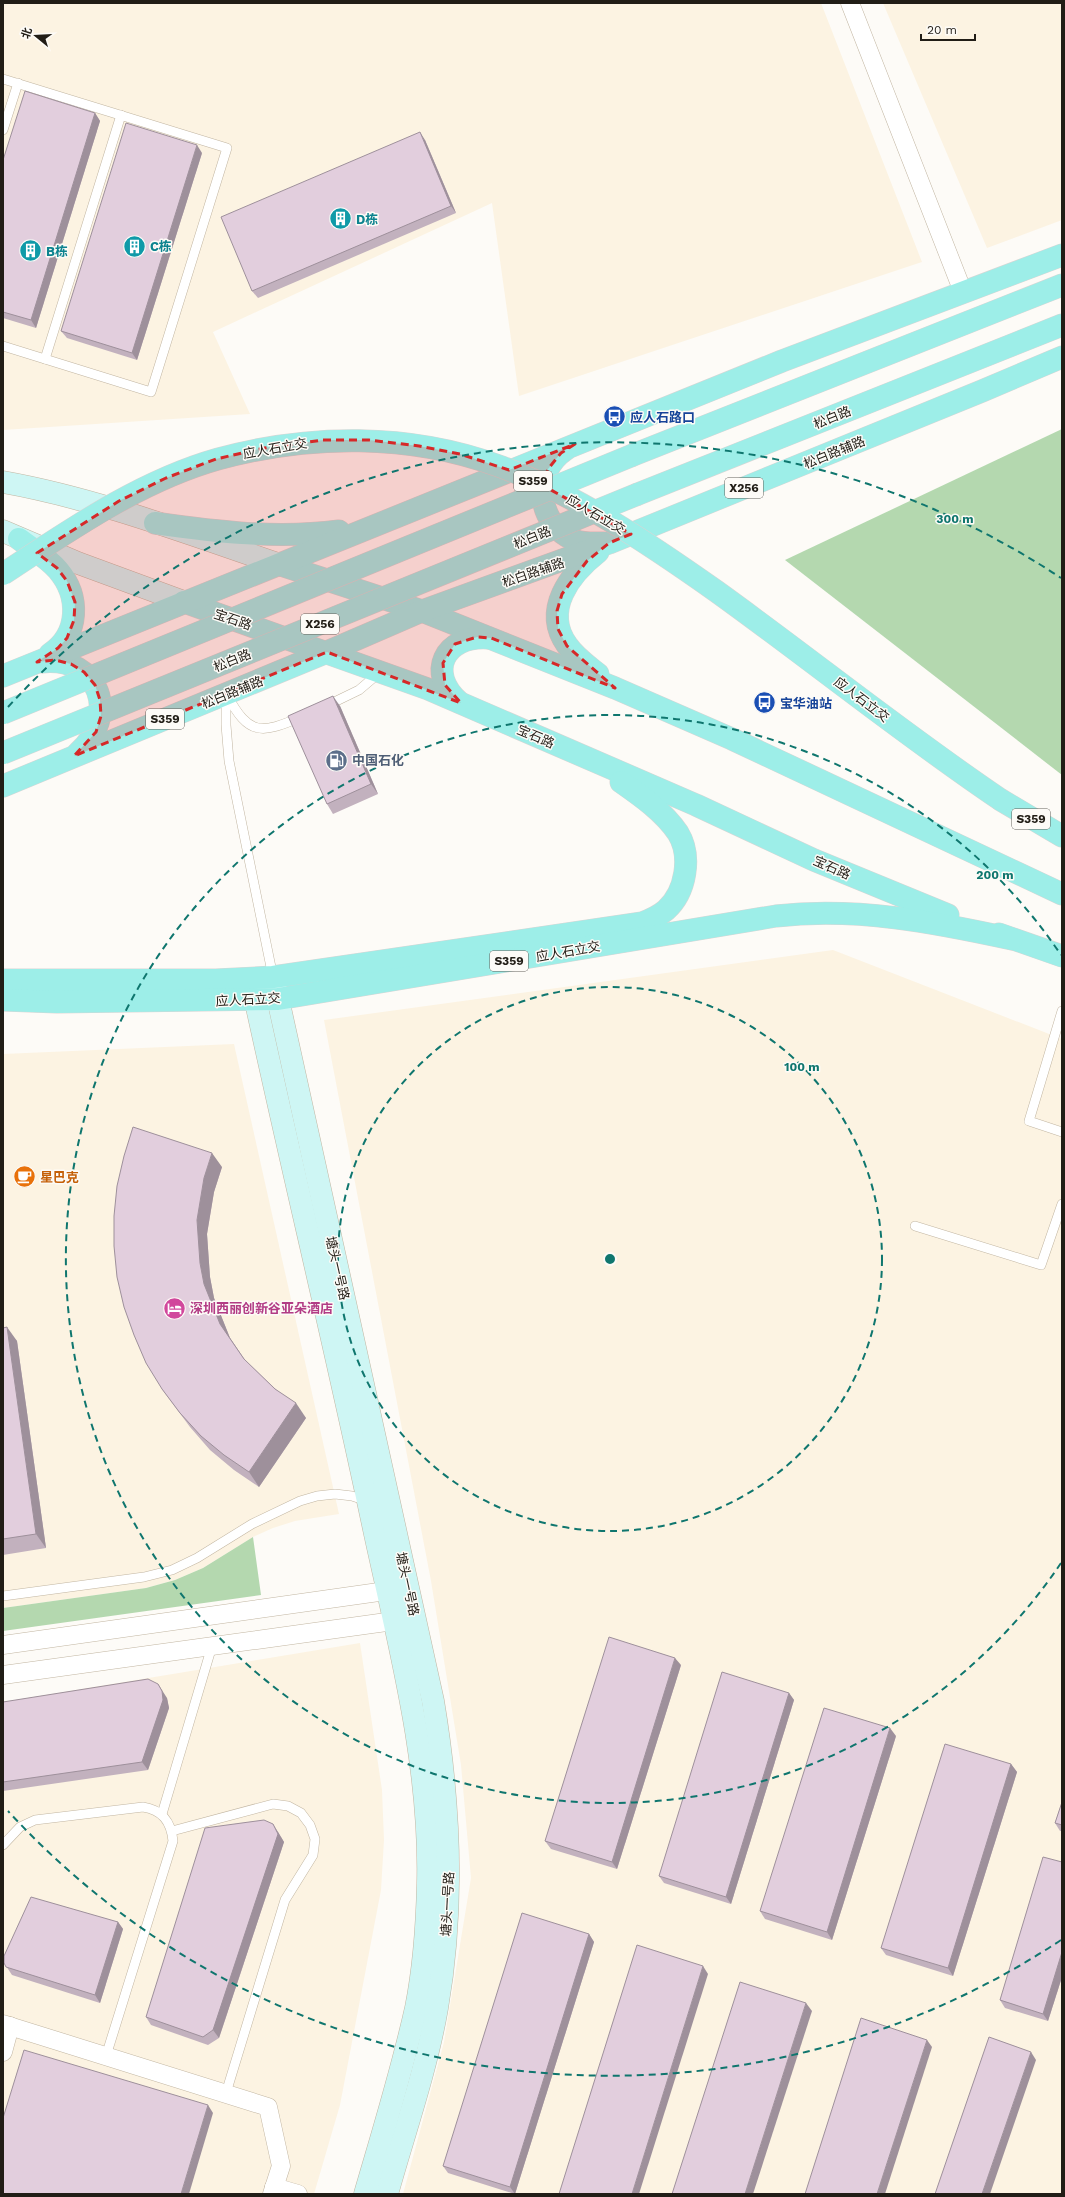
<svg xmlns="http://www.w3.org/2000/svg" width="1065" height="2197" font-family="'Work Sans','Noto Sans SC',sans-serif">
  <rect width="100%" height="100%" fill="#fdfbf7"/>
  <g fill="#fcf3e2">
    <path d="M 3,3 L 821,3 L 922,262 L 519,396 L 492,203 L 213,332 L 250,414 L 3,430 Z"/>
    <path d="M 883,3 L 1062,3 L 1062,220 L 987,248 Z"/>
    <path d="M 833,950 L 1062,1039 L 1062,2194 L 403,2194 L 444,2042 L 471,1878 L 461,1765 L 431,1581 L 324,1020 Z"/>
    <path d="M 234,1044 L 339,1514 L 295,1521 L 273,1528 L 253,1537 L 203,1568 L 175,1580 L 146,1588 L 3,1608 L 3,1054 Z"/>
    <path d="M 360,1643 L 382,1790 L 384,1840 L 381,1890 L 340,2105 L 314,2194 L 3,2194 L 3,1702 Z"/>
  </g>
  <g fill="#b4d8af">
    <path d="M 1062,429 L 1062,775 L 785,560 Z"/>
    <path d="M 253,1537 L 261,1595 L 3,1631 L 3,1608 L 146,1588 L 175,1580 L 203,1568 Z"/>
  </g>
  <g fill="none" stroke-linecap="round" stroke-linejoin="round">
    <defs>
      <g id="lane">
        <path d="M 3,79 L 227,148 L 151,392 L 3,346"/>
        <path d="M 3,130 L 18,83"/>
        <path d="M 45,359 L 121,115"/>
        <path d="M 226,694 L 226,725 L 229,761 L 273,977"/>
        <path d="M 227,695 C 249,736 261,734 301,717"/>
        <path d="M 326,706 L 359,690 L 379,673"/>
        <path d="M 1062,1011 L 1029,1121 L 1062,1132"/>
        <path d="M 915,1226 L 1041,1265 L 1062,1204"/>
        <path d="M 3,1596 L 144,1577 L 172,1570 L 197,1558 L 252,1524 L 300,1501 L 317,1496 L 335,1494 L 352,1496 L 367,1501"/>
        <path d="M 162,1814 L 212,1646"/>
        <path d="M 172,1831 L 273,1804 L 288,1806 L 301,1813 L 310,1825 L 315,1839 L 313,1855 L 285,1900 L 226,2093"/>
        <path d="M 3,1845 L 20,1827 L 35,1820 L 143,1807 C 162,1810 171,1821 173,1841 L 106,2056"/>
      </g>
      <g id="street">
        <path d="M 850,3 L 963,292"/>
        <path d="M 3,1645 L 400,1589"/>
        <path d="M 3,1675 L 408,1619"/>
        <path d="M 3,2024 L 268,2107 L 281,2166 L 272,2194"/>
        <path d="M 3,2052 L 10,2026"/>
        <path d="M 274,2187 L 298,2194"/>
      </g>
      <g id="secondary">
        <path d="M 3,482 C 98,499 189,534 281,565"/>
        <path d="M 3,531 L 78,563 L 184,602"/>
        <path d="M 251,980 C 291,1165 336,1349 375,1534 C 400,1649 431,1765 428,1884 C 427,1925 424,1968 416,2008 C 402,2071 383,2132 365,2194"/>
        <path d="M 274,981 L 433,1701 C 450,1803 455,1905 437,2008 C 426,2071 404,2133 387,2194"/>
      </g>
      <g id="primary">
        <path d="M 565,450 C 531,473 537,524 574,540 C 583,544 594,543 604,543"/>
        <path d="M 633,455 L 1062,285"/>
        <path d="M 638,494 L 1062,325"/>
        <path d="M 155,523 C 217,532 277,539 339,531"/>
        <path d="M 19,539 C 32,549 48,558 58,570 C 80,596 80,634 50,654"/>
        <path d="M 281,565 L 422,611 L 615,688 L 732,739 L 1062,894"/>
        <path d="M 184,602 L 428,689 L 696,805 L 814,860 L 948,915"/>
        <path d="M 42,662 C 100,656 120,716 78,753"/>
        <path d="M 598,674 C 588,666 575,657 567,645 C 542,610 570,574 598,552"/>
        <path d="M 3,676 L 782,361 L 1062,255"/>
        <path d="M 459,702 C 426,673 444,635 488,638"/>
        <path d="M 3,786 L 327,652 L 422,611 L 609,543 L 982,391 L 1062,357"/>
        <path d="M 1001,800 L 1062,836"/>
        <path d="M 999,934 L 1062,956"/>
        <path d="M 3,980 L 216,980 L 273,977 L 642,923 C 650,920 659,916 666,910 C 686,892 692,856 678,833 C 664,812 641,796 621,782"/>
        <path d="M 3,1000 L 57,1002 L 278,999 L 776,916 C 857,907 934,922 1012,939"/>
      </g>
    </defs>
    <use href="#lane" stroke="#c2b6a2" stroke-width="10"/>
    <use href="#street" stroke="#c2b6a2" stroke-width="19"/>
    <use href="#secondary" stroke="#c2b6a2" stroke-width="23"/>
    <use href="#primary" stroke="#d7d6d5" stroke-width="23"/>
    <use href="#lane" stroke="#fff" stroke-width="9"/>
    <use href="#street" stroke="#fff" stroke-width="18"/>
    <use href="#secondary" stroke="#cef6f4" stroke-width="22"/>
    <use href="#primary" stroke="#9deee8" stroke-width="22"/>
    <defs>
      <g id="primary-bridge">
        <path d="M 3,574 C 70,530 140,481 218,459 C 310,434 409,433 499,466 C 577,495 648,543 716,591 C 812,660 903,734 1001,800"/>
        <path d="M 3,713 L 633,455"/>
        <path d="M 3,753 L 638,494"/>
      </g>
    </defs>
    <use href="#primary-bridge" stroke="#d7d6d5" stroke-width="23" stroke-linecap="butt"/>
    <use href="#primary-bridge" stroke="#9deee8" stroke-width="22"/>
  </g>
  <g fill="#c2b1be">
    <path d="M 95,113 L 100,121 L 36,328 L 3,318 L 3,160 Z"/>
    <path d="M 425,140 L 456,213 L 258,298 L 252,291 Z"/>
    <path d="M 202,153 L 137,360 L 67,338 L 61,331 Z"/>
    <path d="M 340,706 L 378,794 L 333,814 L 327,804 Z"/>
    <path d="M 222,1167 L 214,1192 L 207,1234 L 210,1277 L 214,1298 L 230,1338 L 245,1360 L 306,1418 L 259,1487 L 234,1470 L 210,1450 L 190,1427 L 162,1389 L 117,1186 Z"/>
    <path d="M 3,1328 L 17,1341 L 46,1548 L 3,1555 Z"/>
    <path d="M 681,1665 L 617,1869 L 551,1849 L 545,1841 Z"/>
    <path d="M 789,1693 L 794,1700 L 731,1904 L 664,1883 L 659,1876 Z"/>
    <path d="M 167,1698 L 169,1708 L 148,1770 L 3,1791 L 3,1702 Z"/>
    <path d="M 896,1736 L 832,1940 L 765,1919 L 760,1911 Z"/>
    <path d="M 1011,1764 L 1017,1772 L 953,1976 L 886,1955 L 881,1948 Z"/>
    <path d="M 1062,1802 L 1062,1831 L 1060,1831 L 1055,1823 Z"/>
    <path d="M 278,1832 L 284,1842 L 219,2038 L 208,2045 L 151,2025 L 146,2017 Z"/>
    <path d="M 1062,1862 L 1062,1977 L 1048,2021 L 1005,2008 L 1000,2000 Z"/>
    <path d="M 118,1922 L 123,1929 L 100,2003 L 12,1975 L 4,1963 Z"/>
    <path d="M 589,1934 L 594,1942 L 515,2194 L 448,2173 L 443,2166 Z"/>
  </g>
  <g fill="#9e909b">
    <path d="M 95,113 L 100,121 L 36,328 L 31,320 Z"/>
    <path d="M 420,132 L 425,140 L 456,213 L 451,206 Z"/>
    <path d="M 197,145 L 202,153 L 137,360 L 132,353 Z"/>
    <path d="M 333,696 L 340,706 L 378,794 L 371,784 Z"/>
    <path d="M 212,1153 L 222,1167 L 214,1192 L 207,1234 L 210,1277 L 214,1298 L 230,1338 L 254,1374 L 220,1324 L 204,1284 L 200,1263 L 197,1220 L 204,1178 Z"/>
    <path d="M 7,1327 L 17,1341 L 46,1548 L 36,1534 Z"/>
    <path d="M 296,1403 L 306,1418 L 259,1487 L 249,1472 Z"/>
    <path d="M 675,1658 L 681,1665 L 617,1869 L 612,1862 Z"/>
    <path d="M 158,1684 L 167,1698 L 169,1708 L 148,1770 L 142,1762 Z"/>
    <path d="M 789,1693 L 794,1700 L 731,1904 L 726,1897 Z"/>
    <path d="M 890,1728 L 896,1736 L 832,1940 L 827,1932 Z"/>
    <path d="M 1011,1764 L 1017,1772 L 953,1976 L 948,1968 Z"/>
    <path d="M 273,1824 L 278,1832 L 284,1842 L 219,2038 L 213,2030 Z"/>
    <path d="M 118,1922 L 123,1929 L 100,2003 L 95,1995 Z"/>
    <path d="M 589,1934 L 594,1942 L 515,2194 L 510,2187 Z"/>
    <path d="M 1062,1952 L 1062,1977 L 1048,2021 L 1043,2014 Z"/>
    <path d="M 703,1966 L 708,1974 L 639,2194 L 632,2194 Z"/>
    <path d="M 806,2003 L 812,2011 L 753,2194 L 745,2194 Z"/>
    <path d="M 927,2040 L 932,2047 L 885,2194 L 877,2194 Z"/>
    <path d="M 1031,2052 L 1036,2060 L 990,2194 L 982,2194 Z"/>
    <path d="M 208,2105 L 213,2113 L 189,2194 L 181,2194 Z"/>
  </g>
  <g fill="#e2cedd" stroke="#9e909b">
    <path d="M 25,91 L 95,113 L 31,320 L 3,312 L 3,160 Z"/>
    <path d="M 126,123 L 197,145 L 132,353 L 61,331 Z"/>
    <path d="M 420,132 L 451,206 L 252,291 L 221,217 Z"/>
    <path d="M 333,696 L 371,784 L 327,804 L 288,716 Z"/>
    <path d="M 133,1127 L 212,1153 L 204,1178 L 197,1220 L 200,1263 L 204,1284 L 220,1324 L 244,1359 L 275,1389 L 296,1403 L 249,1472 L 224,1455 L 201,1436 L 180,1413 L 162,1389 L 146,1363 L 134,1335 L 124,1307 L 117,1277 L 114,1246 L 114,1216 L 117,1186 L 124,1156 Z"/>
    <path d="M 7,1327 L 36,1534 L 3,1539 L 3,1328 Z"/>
    <path d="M 609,1637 L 675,1658 L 612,1862 L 545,1841 Z"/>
    <path d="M 722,1672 L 789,1693 L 726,1897 L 659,1876 Z"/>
    <path d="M 148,1679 L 158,1684 L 162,1691 L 163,1700 L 142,1762 L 3,1782 L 3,1702 Z"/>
    <path d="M 824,1708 L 890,1728 L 827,1932 L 760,1911 Z"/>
    <path d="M 945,1744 L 1011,1764 L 948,1968 L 881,1948 Z"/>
    <path d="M 1062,1802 L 1062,1825 L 1055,1823 Z"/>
    <path d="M 264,1820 L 273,1824 L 278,1834 L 213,2030 L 203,2037 L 146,2017 L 205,1828 Z"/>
    <path d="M 1043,1857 L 1062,1862 L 1062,1952 L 1043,2014 L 1000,2000 Z"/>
    <path d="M 31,1897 L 118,1922 L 95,1995 L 6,1967 L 4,1963 L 4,1956 Z"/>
    <path d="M 522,1913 L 589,1934 L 510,2187 L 443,2166 Z"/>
    <path d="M 637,1945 L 703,1966 L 632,2194 L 559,2194 Z"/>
    <path d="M 740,1982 L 806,2003 L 745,2194 L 672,2194 Z"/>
    <path d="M 861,2018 L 927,2040 L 877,2194 L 805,2194 Z"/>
    <path d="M 989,2037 L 1031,2052 L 982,2194 L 935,2194 Z"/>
    <path d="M 24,2050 L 208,2105 L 181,2194 L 3,2194 L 3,2118 Z"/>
  </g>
  <path fill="#d62828" fill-opacity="0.2" stroke="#d62828" stroke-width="3" stroke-dasharray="8 5" stroke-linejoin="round" d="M 323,440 L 369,440 L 419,446 L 460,454 L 509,470 L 575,444 L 561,453 L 548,469 L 542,485 L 631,534 L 609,543 L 587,561 L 562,594 L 557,611 L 558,629 L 567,646 L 615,688 L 491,638 L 477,637 L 455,644 L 443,663 L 445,685 L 461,703 L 327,652 L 74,756 L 96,732 L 101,716 L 100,700 L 95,685 L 84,672 L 71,664 L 55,660 L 37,662 L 58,648 L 67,638 L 74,620 L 75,602 L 67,581 L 57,568 L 37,553 L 119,501 L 166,478 L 216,459 L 264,448 Z"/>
  <g fill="none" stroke="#0f766e" stroke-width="2" stroke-dasharray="7 5">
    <circle cx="610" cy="1259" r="272"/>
    <path d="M1061 1563A544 544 0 1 1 1061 955"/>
    <path d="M1061 1940A817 817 0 0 1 8 1811M8 707A817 817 0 0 1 1061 578"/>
  </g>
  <defs>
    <symbol id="building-disc" viewBox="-11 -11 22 22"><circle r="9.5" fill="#0f9aa8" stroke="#fdfbf7"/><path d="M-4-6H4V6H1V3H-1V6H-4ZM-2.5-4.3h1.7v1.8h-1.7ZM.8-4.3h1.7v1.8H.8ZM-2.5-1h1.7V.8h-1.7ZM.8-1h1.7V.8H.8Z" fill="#fff"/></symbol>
    <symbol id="bus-disc" viewBox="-11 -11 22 22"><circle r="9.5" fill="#1a4fb4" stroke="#fdfbf7"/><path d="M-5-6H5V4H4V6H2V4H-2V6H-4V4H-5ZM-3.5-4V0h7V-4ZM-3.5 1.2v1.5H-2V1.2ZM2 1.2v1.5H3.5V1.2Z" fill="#fff"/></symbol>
    <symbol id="fuel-disc" viewBox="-11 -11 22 22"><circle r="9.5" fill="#5c6f8a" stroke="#fdfbf7"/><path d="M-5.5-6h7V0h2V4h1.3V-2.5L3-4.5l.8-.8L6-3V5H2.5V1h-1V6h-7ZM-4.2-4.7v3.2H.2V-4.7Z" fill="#fff"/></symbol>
    <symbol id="cafe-disc" viewBox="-11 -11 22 22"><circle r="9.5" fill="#e8710a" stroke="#fdfbf7"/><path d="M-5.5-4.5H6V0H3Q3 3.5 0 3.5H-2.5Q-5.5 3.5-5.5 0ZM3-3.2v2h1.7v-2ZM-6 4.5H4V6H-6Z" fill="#fff"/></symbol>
    <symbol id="hotel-disc" viewBox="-11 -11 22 22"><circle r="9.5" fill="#d1479c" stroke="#fdfbf7"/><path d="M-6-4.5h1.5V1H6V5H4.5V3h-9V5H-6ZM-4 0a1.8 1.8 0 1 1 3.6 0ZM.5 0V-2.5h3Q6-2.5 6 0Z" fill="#fff"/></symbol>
  </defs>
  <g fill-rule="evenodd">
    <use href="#building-disc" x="328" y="206" width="25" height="25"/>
    <use href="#building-disc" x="122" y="234" width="25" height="25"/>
    <use href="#building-disc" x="18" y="238" width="25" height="25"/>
    <use href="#bus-disc" x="602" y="404" width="25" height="25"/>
    <use href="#bus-disc" x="752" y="690" width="25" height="25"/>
    <use href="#fuel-disc" x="324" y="748" width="25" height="25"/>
    <use href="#cafe-disc" x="12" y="1164" width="25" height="25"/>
    <use href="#hotel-disc" x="162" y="1296" width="25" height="25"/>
  </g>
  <g text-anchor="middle" stroke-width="3" stroke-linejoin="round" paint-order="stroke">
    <g fill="#fdfbf7" stroke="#63605a" stroke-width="1">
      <rect x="514" y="471" width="38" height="20" rx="3"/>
      <rect x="725" y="478" width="38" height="20" rx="3"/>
      <rect x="301" y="614" width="38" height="20" rx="3"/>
      <rect x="146" y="709" width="38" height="20" rx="3"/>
      <rect x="1012" y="809" width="38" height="20" rx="3"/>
      <rect x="490" y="951" width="38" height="20" rx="3"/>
    </g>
    <g font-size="12" font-weight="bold" fill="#211d16">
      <text x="533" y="485">S359</text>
      <text x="744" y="492">X256</text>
      <text x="320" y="628">X256</text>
      <text x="165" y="723">S359</text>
      <text x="1031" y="823">S359</text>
      <text x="509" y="965">S359</text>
    </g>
    <g font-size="13" font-weight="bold" fill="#0d838f" stroke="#fdfbf7" text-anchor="start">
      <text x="356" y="224">D栋</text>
      <text x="150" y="251">C栋</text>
      <text x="46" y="256">B栋</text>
    </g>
    <g font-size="13" font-weight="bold" fill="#164399" stroke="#fdfbf7" text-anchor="start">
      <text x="630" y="422">应人石路口</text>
      <text x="780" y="708">宝华油站</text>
    </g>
    <g font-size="13" fill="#211d16" stroke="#fdfbf7">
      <text transform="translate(832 417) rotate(-22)" y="5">松白路</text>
      <text transform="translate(275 448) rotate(-10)" y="5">应人石立交</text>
      <text transform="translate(834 452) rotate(-22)" y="5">松白路辅路</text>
      <text transform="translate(596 514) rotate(30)" y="5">应人石立交</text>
      <text transform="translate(532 537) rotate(-22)" y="5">松白路</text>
      <text transform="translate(533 572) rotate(-19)" y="5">松白路辅路</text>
      <text transform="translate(233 619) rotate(19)" y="5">宝石路</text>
      <text transform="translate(232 660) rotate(-22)" y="5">松白路</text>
      <text transform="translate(232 692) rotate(-22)" y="5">松白路辅路</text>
      <text transform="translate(862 699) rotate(37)" y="5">应人石立交</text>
      <text transform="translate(536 736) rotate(23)" y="5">宝石路</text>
      <text transform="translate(832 867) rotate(24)" y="5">宝石路</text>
      <text transform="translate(568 951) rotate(-10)" y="5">应人石立交</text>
      <text transform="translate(248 999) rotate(-3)" y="5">应人石立交</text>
      <text transform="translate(338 1268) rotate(77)" y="5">塘头一号路</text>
      <text transform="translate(408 1584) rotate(78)" y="5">塘头一号路</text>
      <text transform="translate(447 1904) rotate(-87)" y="5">塘头一号路</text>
    </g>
    <g font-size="13" font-weight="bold" fill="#4e5e75" stroke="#fdfbf7" text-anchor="start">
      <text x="352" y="765">中国石化</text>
    </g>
    <g font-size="13" font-weight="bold" fill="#c56008" stroke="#fdfbf7" text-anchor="start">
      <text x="40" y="1182">星巴克</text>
    </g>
    <g font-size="13" font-weight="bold" fill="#b23c85" stroke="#fdfbf7" text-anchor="start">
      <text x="190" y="1313">深圳西丽创新谷亚朵酒店</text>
    </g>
  </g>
  <circle cx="610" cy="1259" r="6" fill="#0f766e" stroke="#fdfbf7" stroke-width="2"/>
  <g font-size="12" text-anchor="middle" font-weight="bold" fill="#0f766e" stroke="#fdfbf7" stroke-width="3" stroke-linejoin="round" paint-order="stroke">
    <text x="955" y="523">300 m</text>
    <text x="995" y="879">200 m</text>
    <text x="802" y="1071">100 m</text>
  </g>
  <rect width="1065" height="2197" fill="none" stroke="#211d16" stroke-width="8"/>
  <g transform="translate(36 36) rotate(288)" stroke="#fdfbf7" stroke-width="3" paint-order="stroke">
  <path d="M0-3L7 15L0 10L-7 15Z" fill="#211d16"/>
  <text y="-6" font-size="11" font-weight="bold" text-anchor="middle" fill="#211d16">北</text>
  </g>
  <path d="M921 34v6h54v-6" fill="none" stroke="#211d16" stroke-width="2"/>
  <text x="927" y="34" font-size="12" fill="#211d16" stroke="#fdfbf7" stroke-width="3" paint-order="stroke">20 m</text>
</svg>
